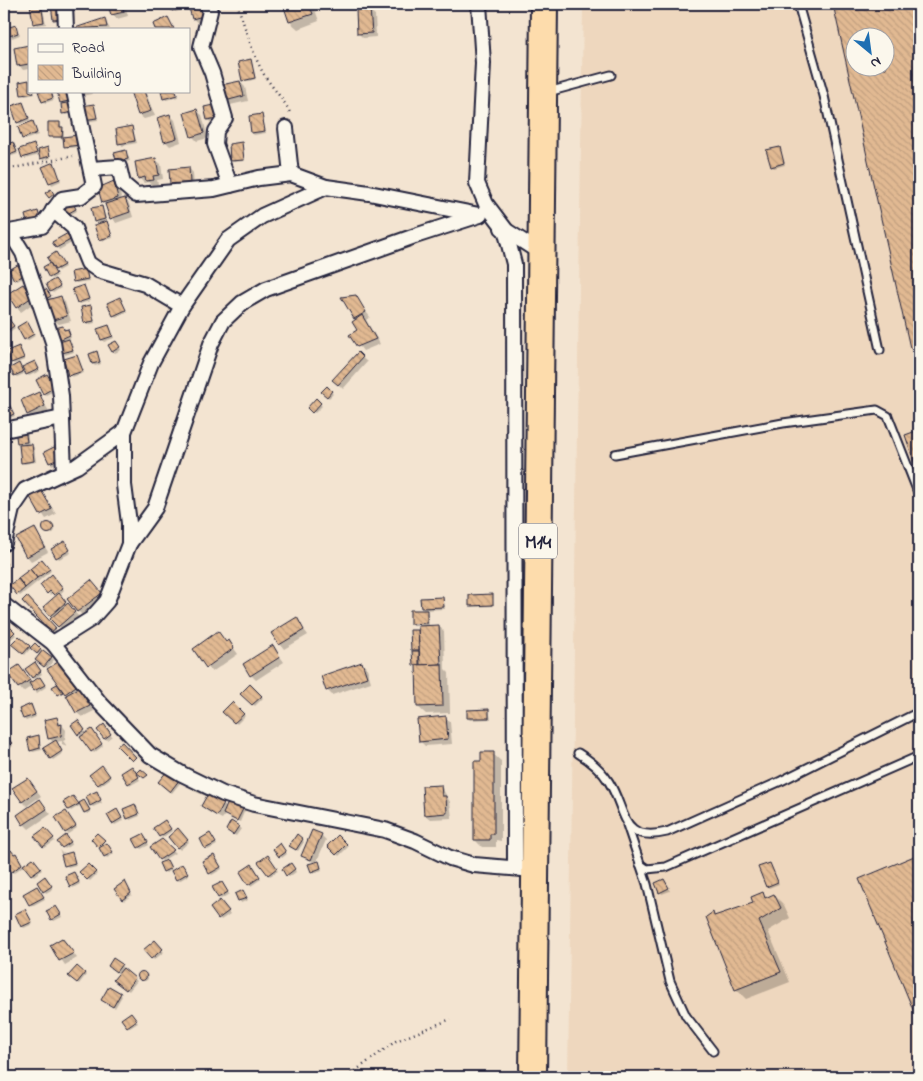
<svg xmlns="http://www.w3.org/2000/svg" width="923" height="1081" font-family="'Indie Flower',sans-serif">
  <defs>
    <pattern id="building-back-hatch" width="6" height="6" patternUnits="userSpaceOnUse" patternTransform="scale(1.25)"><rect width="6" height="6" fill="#e1b992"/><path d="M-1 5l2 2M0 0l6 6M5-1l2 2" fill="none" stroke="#c19f7f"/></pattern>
  </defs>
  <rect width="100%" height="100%" fill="#f3e4d1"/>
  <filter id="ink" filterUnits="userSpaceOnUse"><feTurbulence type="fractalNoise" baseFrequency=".02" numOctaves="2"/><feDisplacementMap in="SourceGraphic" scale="10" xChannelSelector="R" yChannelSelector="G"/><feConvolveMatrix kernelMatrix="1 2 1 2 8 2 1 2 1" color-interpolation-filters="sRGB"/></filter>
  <g filter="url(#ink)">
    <path fill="#eed7be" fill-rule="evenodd" d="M 583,4 L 919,4 L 919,1077 L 568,1077 ZM 856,38 L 886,38 L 886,68 L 856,68 Z"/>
    <g fill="#0003" fill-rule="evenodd">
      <path d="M 31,4 L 42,4 L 46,24 L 37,25 L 35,23 Z"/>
      <path d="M 106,4 L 125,4 L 128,16 L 117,19 L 107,8 Z"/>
      <path d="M 171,4 L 183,4 L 185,9 L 175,12 Z"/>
      <path d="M 189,4 L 205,4 L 211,20 L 198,23 L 193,19 Z"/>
      <path d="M 213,4 L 220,4 L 221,6 L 216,9 Z"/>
      <path d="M 284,4 L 313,4 L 319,21 L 298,29 L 290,22 Z"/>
      <path d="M 346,4 L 352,4 L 353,9 L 348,10 Z"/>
      <path d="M 835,4 L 919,4 L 919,355 L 911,348 ZM 856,38 L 886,38 L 886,68 L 856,68 Z"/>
      <path d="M 370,11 L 375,15 L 376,37 L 363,38 L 359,34 Z"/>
      <path d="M 104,19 L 110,29 L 76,29 Z"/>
      <path d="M 4,24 L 8,42 L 4,43 Z"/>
      <path d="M 15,27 L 20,35 L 12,38 L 8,29 Z"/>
      <path d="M 29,47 L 29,69 L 23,70 L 19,65 Z"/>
      <path d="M 250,60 L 256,79 L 245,82 L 243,80 Z"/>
      <path d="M 6,75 L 11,86 L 4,87 L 4,76 Z"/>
      <path d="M 240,82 L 245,87 L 248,101 L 230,105 L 226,100 Z"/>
      <path d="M 29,91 L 35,91 L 35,94 L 25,96 L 23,94 Z"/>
      <path d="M 40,91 L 51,91 L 54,100 L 45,103 Z"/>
      <path d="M 70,91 L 76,113 L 65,115 L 59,93 Z"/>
      <path d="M 79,91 L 91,91 L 92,94 L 81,96 Z"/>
      <path d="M 145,91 L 155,116 L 144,119 L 139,115 L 132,92 Z"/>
      <path d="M 162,91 L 177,91 L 178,97 L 166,100 Z"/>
      <path d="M 22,103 L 30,120 L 20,124 L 18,122 Z"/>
      <path d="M 94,105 L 98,120 L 86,122 L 84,120 Z"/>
      <path d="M 218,105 L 223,119 L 210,122 L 208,120 Z"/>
      <path d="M 197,111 L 202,115 L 208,138 L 197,141 L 192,136 Z"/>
      <path d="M 170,115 L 175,120 L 181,142 L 170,146 L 165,141 Z"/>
      <path d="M 262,115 L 266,133 L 254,135 L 252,133 Z"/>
      <path d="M 33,123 L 38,135 L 25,140 L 23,138 Z"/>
      <path d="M 59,123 L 64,130 L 64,138 L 78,137 L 81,147 L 67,148 L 64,139 L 49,136 Z"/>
      <path d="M 132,127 L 137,143 L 122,146 L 117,130 Z"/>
      <path d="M 12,143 L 18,154 L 6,158 L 4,146 Z"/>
      <path d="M 242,144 L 245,161 L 233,162 L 231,160 Z"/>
      <path d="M 33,145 L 37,152 L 48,149 L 51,158 L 43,160 L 40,155 L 25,159 L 23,157 Z"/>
      <path d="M 779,148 L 785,165 L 774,168 L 772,166 Z"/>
      <path d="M 126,151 L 130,161 L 120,163 Z"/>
      <path d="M 156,160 L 161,164 L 163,179 L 157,180 L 158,184 L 152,185 L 148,182 L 144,183 L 139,178 Z"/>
      <path d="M 53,164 L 61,181 L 52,185 L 44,168 Z"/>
      <path d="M 189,168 L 193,173 L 194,187 L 176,188 L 171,184 Z"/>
      <path d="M 113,182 L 118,187 L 122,200 L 125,199 L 129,204 L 133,217 L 116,223 L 103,202 Z"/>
      <path d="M 74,204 L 77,211 L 70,215 L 68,213 Z"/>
      <path d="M 102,207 L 113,238 L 102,241 L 99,225 L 95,221 Z"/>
      <path d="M 70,233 L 75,241 L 59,250 L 54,242 Z"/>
      <path d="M 58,256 L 65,267 L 58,271 L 51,266 L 57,276 L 52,279 L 45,268 L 52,263 Z"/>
      <path d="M 11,270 L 28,276 L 17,281 Z"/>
      <path d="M 86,271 L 89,281 L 76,283 L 74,281 Z"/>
      <path d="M 4,281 L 8,286 L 4,290 Z"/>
      <path d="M 57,282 L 61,288 L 53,293 L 51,291 Z"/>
      <path d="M 22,285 L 35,302 L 21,312 L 17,307 Z"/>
      <path d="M 84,287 L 90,301 L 80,304 L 78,302 Z"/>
      <path d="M 48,292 L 52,300 L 60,297 L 65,302 L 71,321 L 59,324 L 54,320 L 48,301 L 45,302 L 43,300 Z"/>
      <path d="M 355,297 L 370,317 L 366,320 L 380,344 L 363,351 L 351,335 L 359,330 L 356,320 L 343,298 Z"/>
      <path d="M 122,301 L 127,312 L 116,317 L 114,315 Z"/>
      <path d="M 91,306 L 95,323 L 87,325 L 82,308 Z"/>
      <path d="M 6,317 L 15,328 L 6,335 L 4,318 Z"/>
      <path d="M 28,324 L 35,336 L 27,341 L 25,339 Z"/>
      <path d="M 109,326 L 114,338 L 104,342 L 102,340 Z"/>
      <path d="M 63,327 L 69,332 L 71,337 L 69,340 L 74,352 L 65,355 L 60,340 Z"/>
      <path d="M 118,344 L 121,350 L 115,353 L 113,351 Z"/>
      <path d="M 19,347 L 25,360 L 14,364 L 12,362 Z"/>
      <path d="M 97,352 L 101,364 L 95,366 L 93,364 Z"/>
      <path d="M 358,354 L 367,362 L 343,389 L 334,380 Z"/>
      <path d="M 76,356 L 84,373 L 72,377 L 70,375 Z"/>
      <path d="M 35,363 L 40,371 L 29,376 L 27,374 Z"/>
      <path d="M 20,367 L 24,374 L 17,377 L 15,375 Z"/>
      <path d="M 47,375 L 56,390 L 46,395 L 44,393 Z"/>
      <path d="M 327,388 L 333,394 L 329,398 L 323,392 Z"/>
      <path d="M 38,394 L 49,411 L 33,419 L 28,414 Z"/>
      <path d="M 316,400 L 322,406 L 315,413 L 309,408 Z"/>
      <path d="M 9,406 L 15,416 L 8,419 L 4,408 Z"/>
      <path d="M 16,431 L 27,431 L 29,445 L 34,447 L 36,462 L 24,464 L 22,462 L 21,446 L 18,443 Z"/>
      <path d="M 45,452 L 62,460 L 52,465 Z"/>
      <path d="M 4,468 L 7,475 L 4,476 Z"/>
      <path d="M 41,492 L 56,514 L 46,519 L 31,497 Z"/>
      <circle cx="50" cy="529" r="5"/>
      <path d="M 35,530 L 48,552 L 31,561 L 27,556 Z"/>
      <path d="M 66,544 L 71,553 L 59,559 L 52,549 Z"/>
      <path d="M 4,560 L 8,564 L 4,569 Z"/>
      <path d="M 42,561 L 51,571 L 20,596 L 11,586 Z"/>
      <path d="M 52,576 L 64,590 L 59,595 L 79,617 L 63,631 L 44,608 L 57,596 L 53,592 L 50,595 L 42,585 Z"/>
      <path d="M 96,586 L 106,598 L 82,615 L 77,610 Z"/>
      <path d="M 492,595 L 494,606 L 472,607 L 470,605 Z"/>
      <path d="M 27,598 L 59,633 L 56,636 L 24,601 Z"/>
      <path d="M 443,599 L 445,609 L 425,610 L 428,613 L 429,627 L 439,626 L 444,631 L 445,669 L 449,673 L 450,713 L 426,714 L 418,707 L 417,666 L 414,664 L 412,631 L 420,633 L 420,625 L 411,624 L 425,611 L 422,608 Z"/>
      <path d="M 296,619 L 308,635 L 284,649 L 280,644 Z"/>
      <path d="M 4,623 L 16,635 L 9,641 L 4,636 Z"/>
      <path d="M 19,638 L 31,648 L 25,655 L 13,644 Z"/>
      <path d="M 229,642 L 238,654 L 212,672 L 207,667 Z"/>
      <path d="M 35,644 L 54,660 L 47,668 L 39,662 L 40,656 L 32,648 Z"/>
      <path d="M 273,647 L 284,662 L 256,680 L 251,675 Z"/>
      <path d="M 58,663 L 83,695 L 94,711 L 82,717 L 77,713 L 66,693 Z"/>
      <path d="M 362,663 L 367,668 L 371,682 L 332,695 L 327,690 Z"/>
      <path d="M 19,666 L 32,683 L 42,680 L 46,687 L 37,693 L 32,686 L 23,692 L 19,687 Z"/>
      <path d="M 37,666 L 42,674 L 34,679 L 33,677 Z"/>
      <path d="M 250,686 L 263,698 L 255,706 L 242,694 Z"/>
      <path d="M 232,704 L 245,716 L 237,724 L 224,712 Z"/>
      <path d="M 31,706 L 36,717 L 26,721 L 24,719 Z"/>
      <path d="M 489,711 L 491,719 L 470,720 L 468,718 Z"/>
      <path d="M 446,718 L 450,722 L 452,744 L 425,746 L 420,741 Z"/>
      <path d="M 57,719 L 66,730 L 65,740 L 63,741 L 67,746 L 62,744 L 62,741 L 56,742 L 63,753 L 53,760 L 51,758 L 54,743 L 49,738 Z"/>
      <path d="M 80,724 L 87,734 L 93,733 L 103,746 L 94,753 L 79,734 Z"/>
      <path d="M 106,728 L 112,736 L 107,740 L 105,738 Z"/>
      <path d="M 4,736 L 13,746 L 4,754 Z"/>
      <path d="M 38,736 L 42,750 L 33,752 L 31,750 Z"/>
      <path d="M 493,754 L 501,761 L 501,841 L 496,840 L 496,847 L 482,847 L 475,840 Z"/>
      <path d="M 104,769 L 111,778 L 100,786 L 99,784 Z"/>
      <path d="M 134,770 L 140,780 L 131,785 L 129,783 Z"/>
      <path d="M 168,771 L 181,782 L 172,793 L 160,782 Z"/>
      <path d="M 28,779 L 41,796 L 27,806 L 22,801 Z"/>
      <path d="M 193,786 L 201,792 L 209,794 L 227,808 L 230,801 L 243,808 L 245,810 L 240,822 L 225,815 L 222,819 L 207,811 L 202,806 L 208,797 L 194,791 L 192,789 Z"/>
      <path d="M 441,786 L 450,802 L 452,818 L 430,819 L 425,815 Z"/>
      <path d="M 98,795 L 102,803 L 93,807 L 91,805 Z"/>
      <path d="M 75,799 L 78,804 L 84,801 L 91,812 L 87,814 L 81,805 L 71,811 L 65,802 Z"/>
      <path d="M 40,801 L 51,814 L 29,829 L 24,824 Z"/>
      <path d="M 135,805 L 140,816 L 130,820 L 129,818 Z"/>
      <path d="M 117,810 L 124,820 L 115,825 L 113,823 Z"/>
      <path d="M 68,814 L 77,828 L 68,834 L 66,832 Z"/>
      <path d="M 167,823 L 172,831 L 162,838 L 155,828 Z"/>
      <path d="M 232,823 L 241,829 L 236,836 L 229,832 Z"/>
      <path d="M 178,830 L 189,842 L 180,850 L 169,837 Z"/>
      <path d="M 47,831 L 55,841 L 45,848 L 44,846 Z"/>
      <path d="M 97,835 L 114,854 L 107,858 L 92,839 Z"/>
      <path d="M 321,835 L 326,840 L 316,863 L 320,864 L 322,870 L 314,873 L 312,871 L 315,863 L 302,855 Z"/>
      <path d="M 145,837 L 149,845 L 141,849 L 139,847 Z"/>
      <path d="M 212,837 L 217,845 L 208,850 L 201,840 Z"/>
      <path d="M 338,837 L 348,847 L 339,856 L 329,846 Z"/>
      <path d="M 68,839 L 72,844 L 65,849 L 59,842 Z"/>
      <path d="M 162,840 L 175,853 L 162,861 L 152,847 Z"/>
      <path d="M 302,840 L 304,842 L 298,851 L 293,847 Z"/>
      <path d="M 282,847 L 287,854 L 282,858 L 274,849 Z"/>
      <path d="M 59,850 L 64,855 L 71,853 L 76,865 L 68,867 Z"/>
      <path d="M 11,852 L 18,856 L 23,866 L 14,873 L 4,860 Z"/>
      <path d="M 919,856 L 919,1021 L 861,880 Z"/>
      <path d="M 215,858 L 222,869 L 212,875 L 210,873 Z"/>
      <path d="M 269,859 L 278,871 L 270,876 L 269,874 Z"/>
      <path d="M 35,862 L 42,870 L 34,876 L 25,866 Z"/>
      <path d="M 169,863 L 172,871 L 184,867 L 189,875 L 179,881 L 177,879 L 172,870 L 166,873 L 164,871 Z"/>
      <path d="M 769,864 L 779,884 L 769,888 L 767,886 Z"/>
      <path d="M 88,865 L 97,874 L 90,881 L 81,872 Z"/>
      <path d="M 293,866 L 296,872 L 289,877 L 287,875 Z"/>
      <path d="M 254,868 L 261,879 L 251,886 L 249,884 Z"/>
      <path d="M 76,875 L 80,884 L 73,888 L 71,886 Z"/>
      <path d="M 47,880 L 53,889 L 46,893 L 39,883 Z"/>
      <path d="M 664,880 L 670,891 L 662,894 L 657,884 Z"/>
      <path d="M 126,884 L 132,895 L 124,901 L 123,899 Z"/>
      <path d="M 224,885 L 229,894 L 221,899 L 219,897 Z"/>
      <path d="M 39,889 L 45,899 L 32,906 L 24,895 Z"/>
      <path d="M 245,894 L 248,900 L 241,903 L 237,895 Z"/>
      <path d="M 763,894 L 767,898 L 774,895 L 784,905 L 790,918 L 768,931 L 790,982 L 746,999 L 736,989 L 713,913 L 716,917 L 754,903 Z"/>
      <path d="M 222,903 L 230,914 L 221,920 L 212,908 Z"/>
      <path d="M 58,909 L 62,917 L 54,921 L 52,919 Z"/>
      <path d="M 25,910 L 33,924 L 24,928 L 22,926 Z"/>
      <path d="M 154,942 L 164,952 L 154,960 L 145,950 Z"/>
      <path d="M 66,944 L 77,958 L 65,965 L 52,946 Z"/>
      <path d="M 114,959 L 137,981 L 129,991 L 115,980 L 119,974 L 111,968 Z"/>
      <path d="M 77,967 L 86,975 L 79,984 L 70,976 Z"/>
      <circle cx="144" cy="977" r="4"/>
      <path d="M 120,994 L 122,996 L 115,1008 L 102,1000 Z"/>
      <path d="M 133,1016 L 138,1023 L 130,1028 L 123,1020 Z"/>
    </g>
    <g fill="url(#building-back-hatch)" stroke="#22223b" fill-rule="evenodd">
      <path d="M 30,4 L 41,4 L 44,22 L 33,24 Z"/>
      <path d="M 51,4 L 62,4 L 64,19 L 53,20 Z"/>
      <path d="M 104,4 L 122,4 L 124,12 L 111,15 L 109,8 L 106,9 Z"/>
      <path d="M 169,4 L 183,4 L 184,7 L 172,11 Z"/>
      <path d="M 188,4 L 204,4 L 207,15 L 192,19 Z"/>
      <path d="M 283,4 L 309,4 L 313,14 L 289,22 Z"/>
      <path d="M 833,4 L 919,4 L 919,346 L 910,348 ZM 856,38 L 886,38 L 886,68 L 856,68 Z"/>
      <path d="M 370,9 L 372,33 L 357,34 L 356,10 Z"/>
      <path d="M 168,17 L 174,29 L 155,29 L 153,24 Z"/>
      <path d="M 105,18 L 107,27 L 72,29 Z"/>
      <path d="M 16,25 L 18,33 L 9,36 L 6,28 Z"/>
      <path d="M 29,45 L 29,64 L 17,66 L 14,48 Z"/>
      <path d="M 251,59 L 255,78 L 242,81 L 238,62 Z"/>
      <path d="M 4,74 L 7,74 L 10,84 L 4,85 Z"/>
      <path d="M 29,80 L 29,91 L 34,93 L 21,95 L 19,82 Z"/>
      <path d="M 240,81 L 244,96 L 225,101 L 221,85 Z"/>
      <path d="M 38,91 L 51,91 L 53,98 L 42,102 Z"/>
      <path d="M 70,91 L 73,100 L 60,103 L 57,92 Z"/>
      <path d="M 130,91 L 144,91 L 151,111 L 138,115 Z"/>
      <path d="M 161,91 L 176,91 L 177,95 L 163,99 Z"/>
      <path d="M 23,102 L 29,118 L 17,123 L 11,106 Z"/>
      <path d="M 73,102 L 75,112 L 62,114 L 61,104 Z"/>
      <path d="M 94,104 L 97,118 L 83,120 L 81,106 Z"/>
      <path d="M 218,104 L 221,117 L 207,120 L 204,107 Z"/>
      <path d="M 197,109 L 204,133 L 191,137 L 184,113 Z"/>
      <path d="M 170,114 L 177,138 L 164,142 L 157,118 Z"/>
      <path d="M 262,114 L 265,131 L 251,133 L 249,116 Z"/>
      <path d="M 33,121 L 37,133 L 22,139 L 18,127 Z"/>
      <path d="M 48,122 L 60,122 L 60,127 L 63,127 L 62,137 L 48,137 Z"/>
      <path d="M 132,126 L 135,141 L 118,144 L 116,129 Z"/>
      <path d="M 78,135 L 79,145 L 64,147 L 63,137 Z"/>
      <path d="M 13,142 L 17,152 L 4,157 L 4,145 Z"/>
      <path d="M 242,142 L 244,160 L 230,161 L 229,144 Z"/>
      <path d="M 34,144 L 37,153 L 22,158 L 19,149 Z"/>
      <path d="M 48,147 L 50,156 L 40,159 L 38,150 Z"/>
      <path d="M 780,147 L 784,163 L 771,167 L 766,150 Z"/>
      <path d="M 126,150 L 128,159 L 117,162 L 114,153 Z"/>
      <path d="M 156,158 L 159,175 L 153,176 L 154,180 L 146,181 L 145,177 L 138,179 L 135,162 Z"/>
      <path d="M 54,162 L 60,179 L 49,183 L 42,167 Z"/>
      <path d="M 189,167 L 190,183 L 170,184 L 169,169 Z"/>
      <path d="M 114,181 L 118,198 L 102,203 L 98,188 Z"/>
      <path d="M 51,189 L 54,194 L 49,198 L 45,193 Z"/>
      <path d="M 125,198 L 130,212 L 110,219 L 105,204 Z"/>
      <path d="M 72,201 L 76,209 L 67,214 L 63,206 Z"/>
      <path d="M 102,206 L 105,219 L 94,222 L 91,208 Z"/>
      <path d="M 38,211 L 41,223 L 28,226 L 25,215 Z"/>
      <path d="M 107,221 L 112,236 L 99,240 L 94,225 Z"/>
      <path d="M 70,232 L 74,238 L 56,248 L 52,242 Z"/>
      <path d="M 56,252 L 64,265 L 55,270 L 47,258 Z"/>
      <path d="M 21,263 L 27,274 L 14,280 L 9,270 Z"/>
      <path d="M 50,263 L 56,274 L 49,278 L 43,267 Z"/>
      <path d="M 86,269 L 88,279 L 73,282 L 71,272 Z"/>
      <path d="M 55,279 L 60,286 L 50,292 L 46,284 Z"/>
      <path d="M 23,284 L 32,297 L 16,308 L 7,294 Z"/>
      <path d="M 84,285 L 89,299 L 77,303 L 72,289 Z"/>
      <path d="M 46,289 L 51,296 L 42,301 L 38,293 Z"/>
      <path d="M 356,295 L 366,312 L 354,319 L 341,297 Z"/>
      <path d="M 61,296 L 67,316 L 53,320 L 47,300 Z"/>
      <path d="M 120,297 L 126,310 L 113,316 L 107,303 Z"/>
      <path d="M 91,305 L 94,321 L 84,323 L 81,307 Z"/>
      <path d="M 6,315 L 14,326 L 4,333 L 4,317 Z"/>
      <path d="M 362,315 L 376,339 L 357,347 L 349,335 L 357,330 L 352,322 Z"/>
      <path d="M 27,321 L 34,334 L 24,340 L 17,327 Z"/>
      <path d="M 109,325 L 113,336 L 101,340 L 97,329 Z"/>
      <path d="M 63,326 L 64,330 L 68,329 L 70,335 L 59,340 L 55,328 Z"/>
      <path d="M 69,339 L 73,350 L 62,353 L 59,342 Z"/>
      <path d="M 116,341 L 120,347 L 112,352 L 108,345 Z"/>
      <path d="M 19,346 L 24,358 L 11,363 L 7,351 Z"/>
      <path d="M 97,351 L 100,362 L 92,364 L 89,354 Z"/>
      <path d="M 358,352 L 363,357 L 338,385 L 332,380 Z"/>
      <path d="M 77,355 L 83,371 L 68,376 L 64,359 Z"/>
      <path d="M 35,361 L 39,369 L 26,375 L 22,367 Z"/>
      <path d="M 19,363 L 23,372 L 14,376 L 10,368 Z"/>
      <path d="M 47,374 L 55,387 L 43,394 L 36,380 Z"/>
      <path d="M 327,386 L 332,391 L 327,397 L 321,392 Z"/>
      <path d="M 39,392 L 45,406 L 27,415 L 21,400 Z"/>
      <path d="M 316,398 L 321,403 L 312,413 L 307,408 Z"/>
      <path d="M 9,404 L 14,414 L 5,418 L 4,407 Z"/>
      <path d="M 25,428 L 27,442 L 17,443 L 15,430 Z"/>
      <path d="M 919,430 L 919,476 L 905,435 Z"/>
      <path d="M 32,444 L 34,461 L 21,463 L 19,445 Z"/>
      <path d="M 56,446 L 61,458 L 49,463 L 44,452 Z"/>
      <path d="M 41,490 L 52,509 L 40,515 L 30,497 Z"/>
      <circle cx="48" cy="528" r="5.5"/>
      <path d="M 35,528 L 45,547 L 26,557 L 16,538 Z"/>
      <path d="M 65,541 L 70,550 L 56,558 L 51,549 Z"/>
      <path d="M 42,559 L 50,569 L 37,578 L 30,569 Z"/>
      <path d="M 30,569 L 37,578 L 25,588 L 18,578 Z"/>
      <path d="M 52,574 L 63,588 L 54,595 L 50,591 L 47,594 L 40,585 Z"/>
      <path d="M 18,579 L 25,588 L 17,595 L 9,585 Z"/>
      <path d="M 91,580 L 102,593 L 77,612 L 67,599 Z"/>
      <path d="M 59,593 L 66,602 L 50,616 L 43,607 Z"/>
      <path d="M 493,594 L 493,605 L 469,606 L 469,595 Z"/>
      <path d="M 27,596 L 56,628 L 51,632 L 22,601 Z"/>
      <path d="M 443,597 L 444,607 L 421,608 L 420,598 Z"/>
      <path d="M 68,603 L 75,612 L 58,627 L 50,619 Z"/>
      <path d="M 410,610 L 427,610 L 427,623 L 410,624 Z"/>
      <path d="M 297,617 L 304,630 L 279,645 L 271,633 Z"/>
      <path d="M 4,621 L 15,632 L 7,640 L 4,637 Z"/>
      <path d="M 439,625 L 441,664 L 420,665 L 418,626 Z"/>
      <path d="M 410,630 L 418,630 L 419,650 L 411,650 Z"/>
      <path d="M 218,631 L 226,642 L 229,640 L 234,648 L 206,668 L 193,649 Z"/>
      <path d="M 19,636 L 30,646 L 23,654 L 11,644 Z"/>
      <path d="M 35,643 L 41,649 L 37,654 L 30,648 Z"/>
      <path d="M 273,645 L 280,657 L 250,676 L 243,664 Z"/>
      <path d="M 43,650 L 52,657 L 44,667 L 35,660 Z"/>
      <path d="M 412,651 L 419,651 L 419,665 L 413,665 Z"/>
      <path d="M 35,662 L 41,671 L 32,678 L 25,669 Z"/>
      <path d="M 58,662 L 76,686 L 65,694 L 47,669 Z"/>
      <path d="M 362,662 L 367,677 L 326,691 L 321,676 Z"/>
      <path d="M 442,664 L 443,706 L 417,707 L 416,665 Z"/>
      <path d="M 19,665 L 30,680 L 18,688 L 7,673 Z"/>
      <path d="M 40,677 L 45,685 L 34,691 L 29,683 Z"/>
      <path d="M 57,684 L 63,692 L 58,695 L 52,687 Z"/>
      <path d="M 250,684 L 262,696 L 252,705 L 240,694 Z"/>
      <path d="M 79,688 L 90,706 L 76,713 L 66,695 Z"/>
      <path d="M 232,702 L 244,714 L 234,723 L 222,712 Z"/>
      <path d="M 31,704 L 35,715 L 23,719 L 19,709 Z"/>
      <path d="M 489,709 L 489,718 L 467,718 L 467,710 Z"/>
      <path d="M 446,716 L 448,739 L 419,742 L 417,719 Z"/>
      <path d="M 57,717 L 59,725 L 62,724 L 61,736 L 48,739 L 44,720 Z"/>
      <path d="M 78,720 L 85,730 L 78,735 L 71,725 Z"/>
      <path d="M 104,724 L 111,734 L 104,739 L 97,730 Z"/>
      <path d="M 92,729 L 102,744 L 91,752 L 80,737 Z"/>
      <path d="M 4,734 L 12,743 L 4,751 Z"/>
      <path d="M 39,735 L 40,748 L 30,751 L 27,738 Z"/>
      <path d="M 56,740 L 62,751 L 50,759 L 43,748 Z"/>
      <path d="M 122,742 L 136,757 L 132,761 L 117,746 Z"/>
      <path d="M 481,752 L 494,752 L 494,834 L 490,834 L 490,840 L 474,840 L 474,761 L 481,761 Z"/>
      <path d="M 102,765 L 110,776 L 98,785 L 89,775 Z"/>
      <path d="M 132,766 L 139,777 L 128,784 L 121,773 Z"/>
      <path d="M 141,769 L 148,775 L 144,778 L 137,773 Z"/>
      <path d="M 168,770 L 180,779 L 170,792 L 158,782 Z"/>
      <path d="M 28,778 L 37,791 L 22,802 L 12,788 Z"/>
      <path d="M 441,785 L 442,796 L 446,796 L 447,813 L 424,815 L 422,786 Z"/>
      <path d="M 97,791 L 101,800 L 90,806 L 86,796 Z"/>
      <path d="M 209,792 L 224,803 L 217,816 L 201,806 Z"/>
      <path d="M 73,796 L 79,804 L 68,810 L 63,802 Z"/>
      <path d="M 40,799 L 47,809 L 23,825 L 17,815 Z"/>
      <path d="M 84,800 L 90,810 L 84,813 L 79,803 Z"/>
      <path d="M 229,800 L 244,807 L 237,821 L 223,814 Z"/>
      <path d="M 135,804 L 139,814 L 127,819 L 123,809 Z"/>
      <path d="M 117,809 L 122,818 L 112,824 L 107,815 Z"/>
      <path d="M 66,811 L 76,826 L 65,833 L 55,817 Z"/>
      <path d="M 165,820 L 171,829 L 159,837 L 153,828 Z"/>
      <path d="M 231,821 L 239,826 L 233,835 L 226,830 Z"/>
      <path d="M 45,828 L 54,838 L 43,847 L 34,836 Z"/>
      <path d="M 178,828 L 188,840 L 177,848 L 168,837 Z"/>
      <path d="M 312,830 L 322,834 L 311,860 L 301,856 Z"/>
      <path d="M 97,833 L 105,840 L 98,847 L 91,839 Z"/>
      <path d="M 210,833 L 216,843 L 205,849 L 200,839 Z"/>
      <path d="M 143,834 L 148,842 L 138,848 L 133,839 Z"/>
      <path d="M 297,834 L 303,839 L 296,850 L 289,846 Z"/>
      <path d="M 66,835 L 71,842 L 62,848 L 57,842 Z"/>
      <path d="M 338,835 L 347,844 L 336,855 L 327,846 Z"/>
      <path d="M 162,839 L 174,850 L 159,860 L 150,847 Z"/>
      <path d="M 107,843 L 113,852 L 104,857 L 99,848 Z"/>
      <path d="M 280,843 L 286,852 L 279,857 L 273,849 Z"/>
      <path d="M 11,850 L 14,854 L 16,853 L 22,864 L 12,872 L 4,862 L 4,856 Z"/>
      <path d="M 72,852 L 75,863 L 64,866 L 61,855 Z"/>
      <path d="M 919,854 L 919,1024 L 859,879 Z"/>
      <path d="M 214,855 L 221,867 L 209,874 L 202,861 Z"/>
      <path d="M 268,855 L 277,868 L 268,875 L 258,862 Z"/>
      <path d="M 33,858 L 41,868 L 31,875 L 23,865 Z"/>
      <path d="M 167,860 L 171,868 L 163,872 L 159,863 Z"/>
      <path d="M 319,861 L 321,868 L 311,872 L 308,864 Z"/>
      <path d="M 291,863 L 295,869 L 286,876 L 282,869 Z"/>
      <path d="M 770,863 L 778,882 L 766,887 L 758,867 Z"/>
      <path d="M 88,864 L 96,872 L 87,880 L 79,872 Z"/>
      <path d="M 182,864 L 188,873 L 176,880 L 171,871 Z"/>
      <path d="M 252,864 L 260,877 L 248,885 L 240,872 Z"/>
      <path d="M 74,872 L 79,882 L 70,887 L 65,876 Z"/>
      <path d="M 45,876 L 52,886 L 43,892 L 37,882 Z"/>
      <path d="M 664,879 L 669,888 L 659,893 L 655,883 Z"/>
      <path d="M 125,881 L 131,893 L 122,900 L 114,889 Z"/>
      <path d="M 222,882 L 228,892 L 218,898 L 212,887 Z"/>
      <path d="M 37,886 L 44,897 L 29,905 L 23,894 Z"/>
      <path d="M 243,890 L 247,898 L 238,901 L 235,894 Z"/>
      <path d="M 763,892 L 765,898 L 774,894 L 781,908 L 759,921 L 781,972 L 735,990 L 706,917 L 713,912 L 714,916 L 753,903 L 751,897 Z"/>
      <path d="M 220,900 L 229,911 L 218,919 L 210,908 Z"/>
      <path d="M 56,906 L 61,914 L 51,920 L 46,911 Z"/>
      <path d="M 25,909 L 32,922 L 21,927 L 15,914 Z"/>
      <path d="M 62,938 L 74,953 L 59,961 L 50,945 Z"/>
      <path d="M 155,940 L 163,949 L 151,959 L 143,950 Z"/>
      <path d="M 113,958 L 122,964 L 116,972 L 108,966 Z"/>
      <path d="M 77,966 L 85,973 L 77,983 L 68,976 Z"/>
      <path d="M 123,968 L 135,978 L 126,990 L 113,980 Z"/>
      <circle cx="142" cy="976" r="4.5"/>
      <path d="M 109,986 L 121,993 L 113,1007 L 101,1000 Z"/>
      <path d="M 131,1012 L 137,1020 L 127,1027 L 121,1019 Z"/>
    </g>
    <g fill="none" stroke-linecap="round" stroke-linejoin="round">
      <defs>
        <g id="lane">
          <path d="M 798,4 L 824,96 L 880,350"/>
          <path d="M 548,92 L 611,75"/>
          <path d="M 615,454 L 783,423 L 877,410 L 888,416 L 919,495"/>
          <path d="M 578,753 C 591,761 601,769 609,782 C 627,811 620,843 667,832 L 781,781 L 919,712"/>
          <path d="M 627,825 L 647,884 L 670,981 L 686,1016 L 713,1051"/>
          <path d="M 640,864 L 647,869 L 666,867 L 919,756"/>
        </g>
        <g id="street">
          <path d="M 65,4 L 66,29"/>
          <path d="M 207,4 L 210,11 L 201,47 L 212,73 L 225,118 L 216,131 L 215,144 L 230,185"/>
          <path d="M 479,4 L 483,63 L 477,183 L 486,204 L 505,229 L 514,264 L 515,868"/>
          <path d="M 286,128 L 291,174"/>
          <path d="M 91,169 L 119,167 L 123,184 L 136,195 L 214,189 L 259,178 L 291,174 L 326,187 L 369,193 L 479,215"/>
          <path d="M 53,210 L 74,228 L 88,263 L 98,270 L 145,284 L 182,306"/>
          <path d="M 502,228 L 541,253"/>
          <path d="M 10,232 L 23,253 L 53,342 L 61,396 L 64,471"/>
          <path d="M 4,233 L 42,226 L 62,199 L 81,196 L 94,186 L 74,91"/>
          <path d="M 4,430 L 62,418"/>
          <path d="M 4,543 L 12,509 L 25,490 L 77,466 L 124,432"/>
          <path d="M 129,544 L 155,508 L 211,344 L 223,321 L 242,303 L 266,289 L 415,236 L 480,215"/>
          <path d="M 4,605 L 53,643 L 99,702 L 150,755 L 182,774 L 223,794 L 254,804 L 385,830 L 415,841 L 450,858 L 474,865 L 522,869"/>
          <path d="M 53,643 L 91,619 L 107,601 L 129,544 L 129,523 L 124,485 L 124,432 L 151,363 L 182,306 L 228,240 L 262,216 L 326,187"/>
        </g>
        <path id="highway" d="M 533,1077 L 544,4"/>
      </defs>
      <use href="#lane" stroke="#22223b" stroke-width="11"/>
      <use href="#street" stroke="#22223b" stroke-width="18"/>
      <use href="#highway" stroke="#22223b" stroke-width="30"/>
      <g stroke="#22223b" stroke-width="2.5" stroke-dasharray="1 4" stroke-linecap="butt">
        <path d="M 237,4 C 245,26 251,50 262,71 C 270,86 285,100 290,113"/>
        <path d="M 4,170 L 73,156"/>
        <path d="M 347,1077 L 396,1041 L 451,1019"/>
      </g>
      <use href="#lane" stroke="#fbf7ec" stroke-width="7"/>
      <use href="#street" stroke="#fbf7ec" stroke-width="14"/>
      <use href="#highway" stroke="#fddcac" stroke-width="26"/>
    </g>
  </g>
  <g text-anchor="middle" stroke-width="4.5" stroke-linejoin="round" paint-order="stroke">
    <rect fill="#fbf7ec" stroke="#636270" stroke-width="1" x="519" y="523.5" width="38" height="35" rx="4"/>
    <g font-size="20" font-weight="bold" fill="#22223b">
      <text x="538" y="548">M14</text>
    </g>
  </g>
  <rect width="923" height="1081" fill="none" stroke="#fbf7ec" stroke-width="20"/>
  <rect x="10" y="10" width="903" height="1061" fill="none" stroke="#22223b" stroke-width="2" filter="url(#ink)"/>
  <rect x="28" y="28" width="162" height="65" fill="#fbf7ec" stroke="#a4a2a5"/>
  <rect x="38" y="44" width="25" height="8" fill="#fbf7ec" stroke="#a4a2a5"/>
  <text x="72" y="52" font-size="15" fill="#22223b">Road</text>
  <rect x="38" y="65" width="25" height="15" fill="url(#building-back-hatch)" stroke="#a4a2a5"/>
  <text x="72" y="78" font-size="15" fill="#22223b">Building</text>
  <g transform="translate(870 52) rotate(151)"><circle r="24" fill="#fbf7ec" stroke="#a4a2a5"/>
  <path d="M0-4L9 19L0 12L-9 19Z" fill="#1f6fb2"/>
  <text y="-8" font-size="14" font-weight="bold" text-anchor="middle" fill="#22223b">N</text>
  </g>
</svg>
